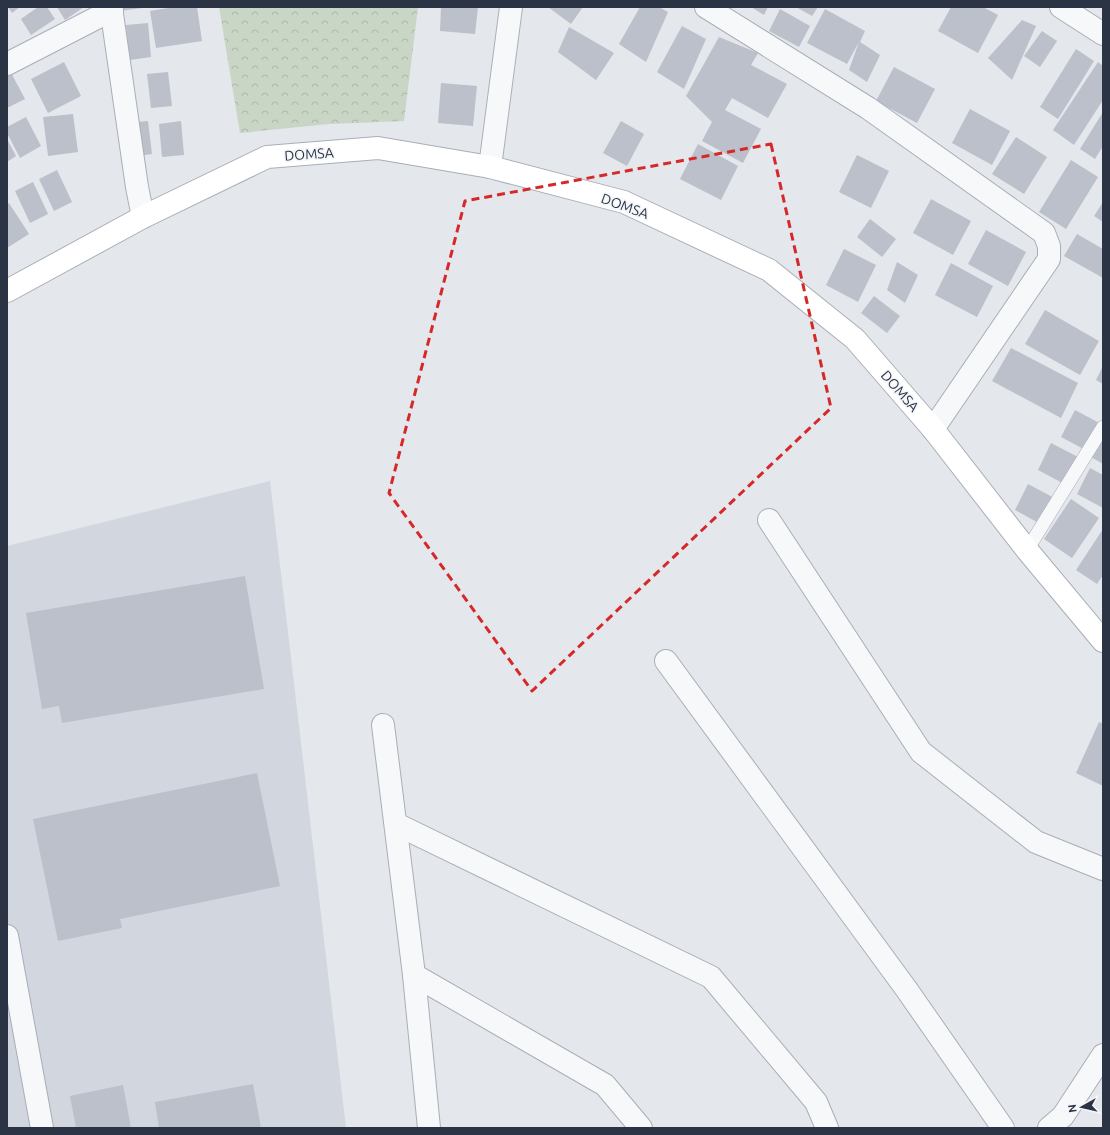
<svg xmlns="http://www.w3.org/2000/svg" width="1110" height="1135" font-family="Ubuntu,sans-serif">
  <defs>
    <pattern id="forest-crowns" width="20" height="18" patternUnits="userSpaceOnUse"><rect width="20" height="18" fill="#c9d6c5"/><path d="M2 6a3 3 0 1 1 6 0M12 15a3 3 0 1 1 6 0" fill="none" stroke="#adb8ab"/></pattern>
  </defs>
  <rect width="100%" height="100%" fill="#e4e7ec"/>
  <path fill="#d2d6de" d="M 270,481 L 292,666 L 346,1128 L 7,1128 L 7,546 Z"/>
  <path fill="url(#forest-crowns)" d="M 219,7 L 418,7 L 404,121 L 329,124 L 240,133 Z"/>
  <g fill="#bbc0ca">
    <path d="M 8,7 L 20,7 L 12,13 Z"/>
    <path d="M 38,7 L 47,7 L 55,19 L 31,35 L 21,19 Z"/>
    <path d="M 57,7 L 84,7 L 65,20 Z"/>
    <path d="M 119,7 L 141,7 L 142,8 L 120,11 Z"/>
    <path d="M 174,7 L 197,7 L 202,41 L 156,48 L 150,11 Z"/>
    <path d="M 441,7 L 478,7 L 475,34 L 440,31 Z"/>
    <path d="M 548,7 L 583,7 L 571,24 Z"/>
    <path d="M 640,7 L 659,7 L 668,12 L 646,62 L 619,44 Z"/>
    <path d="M 751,7 L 768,7 L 764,15 Z"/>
    <path d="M 796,7 L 818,7 L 812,16 Z"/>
    <path d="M 951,7 L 983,7 L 998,15 L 978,53 L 938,31 Z"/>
    <path d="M 780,9 L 810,26 L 799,47 L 769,31 Z"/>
    <path d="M 825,9 L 865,31 L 860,42 L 880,55 L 867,82 L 849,70 L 859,42 L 847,64 L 807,43 Z"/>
    <path d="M 1022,20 L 1036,26 L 1012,80 L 988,58 Z"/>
    <path d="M 148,23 L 151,57 L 130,60 L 126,25 Z"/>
    <path d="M 682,26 L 706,39 L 684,89 L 657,72 Z"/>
    <path d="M 569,27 L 614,53 L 596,80 L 558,52 Z"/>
    <path d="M 1042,31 L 1057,41 L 1040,67 L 1024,56 Z"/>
    <path d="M 719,37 L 758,53 L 751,65 L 787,84 L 768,118 L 732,98 L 725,110 L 761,129 L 743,163 L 702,141 L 712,122 L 686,96 Z"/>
    <path d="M 1076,49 L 1094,61 L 1058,119 L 1040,107 Z"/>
    <path d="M 64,62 L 81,96 L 48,113 L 31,79 Z"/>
    <path d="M 1098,62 L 1103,66 L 1103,100 L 1074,145 L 1053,130 Z"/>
    <path d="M 894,67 L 935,89 L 917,123 L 876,101 Z"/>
    <path d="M 9,69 L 25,99 L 7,108 L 7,71 Z"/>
    <path d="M 168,72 L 172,106 L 151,108 L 147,74 Z"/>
    <path d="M 441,83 L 477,86 L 473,126 L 438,123 Z"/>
    <path d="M 970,109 L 1010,131 L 992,165 L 952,143 Z"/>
    <path d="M 1103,112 L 1103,146 L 1095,159 L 1080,149 Z"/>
    <path d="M 73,114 L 78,152 L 48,156 L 43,117 Z"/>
    <path d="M 26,117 L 41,146 L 20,158 L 7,133 L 7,127 Z"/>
    <path d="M 148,121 L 152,154 L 130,157 L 127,123 Z"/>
    <path d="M 181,121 L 184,155 L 162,157 L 159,124 Z"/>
    <path d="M 621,121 L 644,134 L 627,166 L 603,153 Z"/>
    <path d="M 1016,137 L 1047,157 L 1024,194 L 992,174 Z"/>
    <path d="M 7,139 L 16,156 L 7,162 Z"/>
    <path d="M 698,144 L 738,166 L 721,200 L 680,179 Z"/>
    <path d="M 857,155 L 889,171 L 871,208 L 839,192 Z"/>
    <path d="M 1071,160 L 1098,177 L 1066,229 L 1039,212 Z"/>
    <path d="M 57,170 L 72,202 L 54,211 L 39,179 Z"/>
    <path d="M 33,182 L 48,214 L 30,223 L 15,191 Z"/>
    <path d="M 931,199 L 971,221 L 953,255 L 913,233 Z"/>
    <path d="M 1103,202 L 1103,222 L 1094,216 Z"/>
    <path d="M 9,203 L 29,234 L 7,248 L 7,205 Z"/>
    <path d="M 870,219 L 896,239 L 882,257 L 857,237 Z"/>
    <path d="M 986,230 L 1026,252 L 1008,286 L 968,264 Z"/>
    <path d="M 1077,234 L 1103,249 L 1103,278 L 1064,256 Z"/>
    <path d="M 844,249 L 876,265 L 858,302 L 826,285 Z"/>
    <path d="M 897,262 L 918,275 L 905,303 L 887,290 Z"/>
    <path d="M 951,263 L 993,286 L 977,317 L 935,295 Z"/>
    <path d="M 874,296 L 900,316 L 887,333 L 861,313 Z"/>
    <path d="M 1045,310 L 1099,341 L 1080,375 L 1025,344 Z"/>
    <path d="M 1011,348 L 1078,383 L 1061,418 L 992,381 Z"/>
    <path d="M 1103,366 L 1103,384 L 1096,380 Z"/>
    <path d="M 1075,410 L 1103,425 L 1091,453 L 1061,437 Z"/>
    <path d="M 1102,439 L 1103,439 L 1103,464 L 1091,457 Z"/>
    <path d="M 1051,443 L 1082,459 L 1068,486 L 1038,470 Z"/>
    <path d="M 1090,468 L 1103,475 L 1103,508 L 1077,494 Z"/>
    <path d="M 1028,484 L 1058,500 L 1044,526 L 1015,510 Z"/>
    <path d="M 1071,499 L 1099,518 L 1072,558 L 1044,539 Z"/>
    <path d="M 1103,529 L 1103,575 L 1097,584 L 1076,570 Z"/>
    <path d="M 245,576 L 264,689 L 62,723 L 59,706 L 42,709 L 26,613 Z"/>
    <path d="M 1099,722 L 1103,724 L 1103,786 L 1076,773 Z"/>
    <path d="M 257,773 L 280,886 L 120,919 L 122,928 L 58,941 L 33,819 Z"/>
    <path d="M 253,1084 L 261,1128 L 159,1128 L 155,1102 Z"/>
    <path d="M 123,1085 L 131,1128 L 76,1128 L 70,1096 Z"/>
  </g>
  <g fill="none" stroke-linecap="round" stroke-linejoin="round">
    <defs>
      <path id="service" d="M 1027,550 L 1103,427"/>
      <g id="minor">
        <path d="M 111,7 L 137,187 L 143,217"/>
        <path d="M 706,7 L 868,108 L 1044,233 L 1049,246 L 1049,259 L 933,429"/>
        <path d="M 1061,7 L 1103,34"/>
        <path d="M 7,64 L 112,10"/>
        <path d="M 490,167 L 511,7"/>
        <path d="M 769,520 L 921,752 L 1036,842 L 1103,869"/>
        <path d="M 666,661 L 907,990 L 1003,1128"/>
        <path d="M 383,725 L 414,975 L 429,1128"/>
        <path d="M 396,824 L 711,977 L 816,1102 L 827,1128"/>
        <path d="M 7,936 L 42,1128"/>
        <path d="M 414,975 L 605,1085 L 641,1128"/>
        <path d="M 1049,1128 L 1063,1116 L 1103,1055"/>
      </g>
      <path id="secondary" d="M 7,291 L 143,217 L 267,157 L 378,148 L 490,167 L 624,202 L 769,270 L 855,339 L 933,429 L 1027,550 L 1103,641"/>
    </defs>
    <use href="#service" stroke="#a9aeb7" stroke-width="14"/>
    <use href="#minor" stroke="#a9aeb7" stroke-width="24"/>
    <use href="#secondary" stroke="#a9aeb7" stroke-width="24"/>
    <use href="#service" stroke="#f7f8fa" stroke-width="13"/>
    <use href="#minor" stroke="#f7f8fa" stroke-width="22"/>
    <use href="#secondary" stroke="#fff" stroke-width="22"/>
  </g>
  <path fill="none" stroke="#d62828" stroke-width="3" stroke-dasharray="8 5" stroke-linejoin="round" d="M 771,144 L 831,408 L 532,691 L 389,493 L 465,201 Z"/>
  <g text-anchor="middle" stroke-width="3.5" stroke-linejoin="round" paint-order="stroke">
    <g font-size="14" fill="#2b3445" stroke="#f4f6f9">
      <text transform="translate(309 154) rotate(-4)" y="5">DOMSA</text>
      <text transform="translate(625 206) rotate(20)" y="5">DOMSA</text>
      <text transform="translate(900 391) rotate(49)" y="5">DOMSA</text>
    </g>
  </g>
  <rect width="1110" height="1135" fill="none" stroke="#2b3445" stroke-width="16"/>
  <g transform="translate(1082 1107) rotate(262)" stroke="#f4f6f9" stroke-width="3" paint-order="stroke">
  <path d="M0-3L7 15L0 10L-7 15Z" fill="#2b3445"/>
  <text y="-6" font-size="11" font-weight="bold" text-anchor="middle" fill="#2b3445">N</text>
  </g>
</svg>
